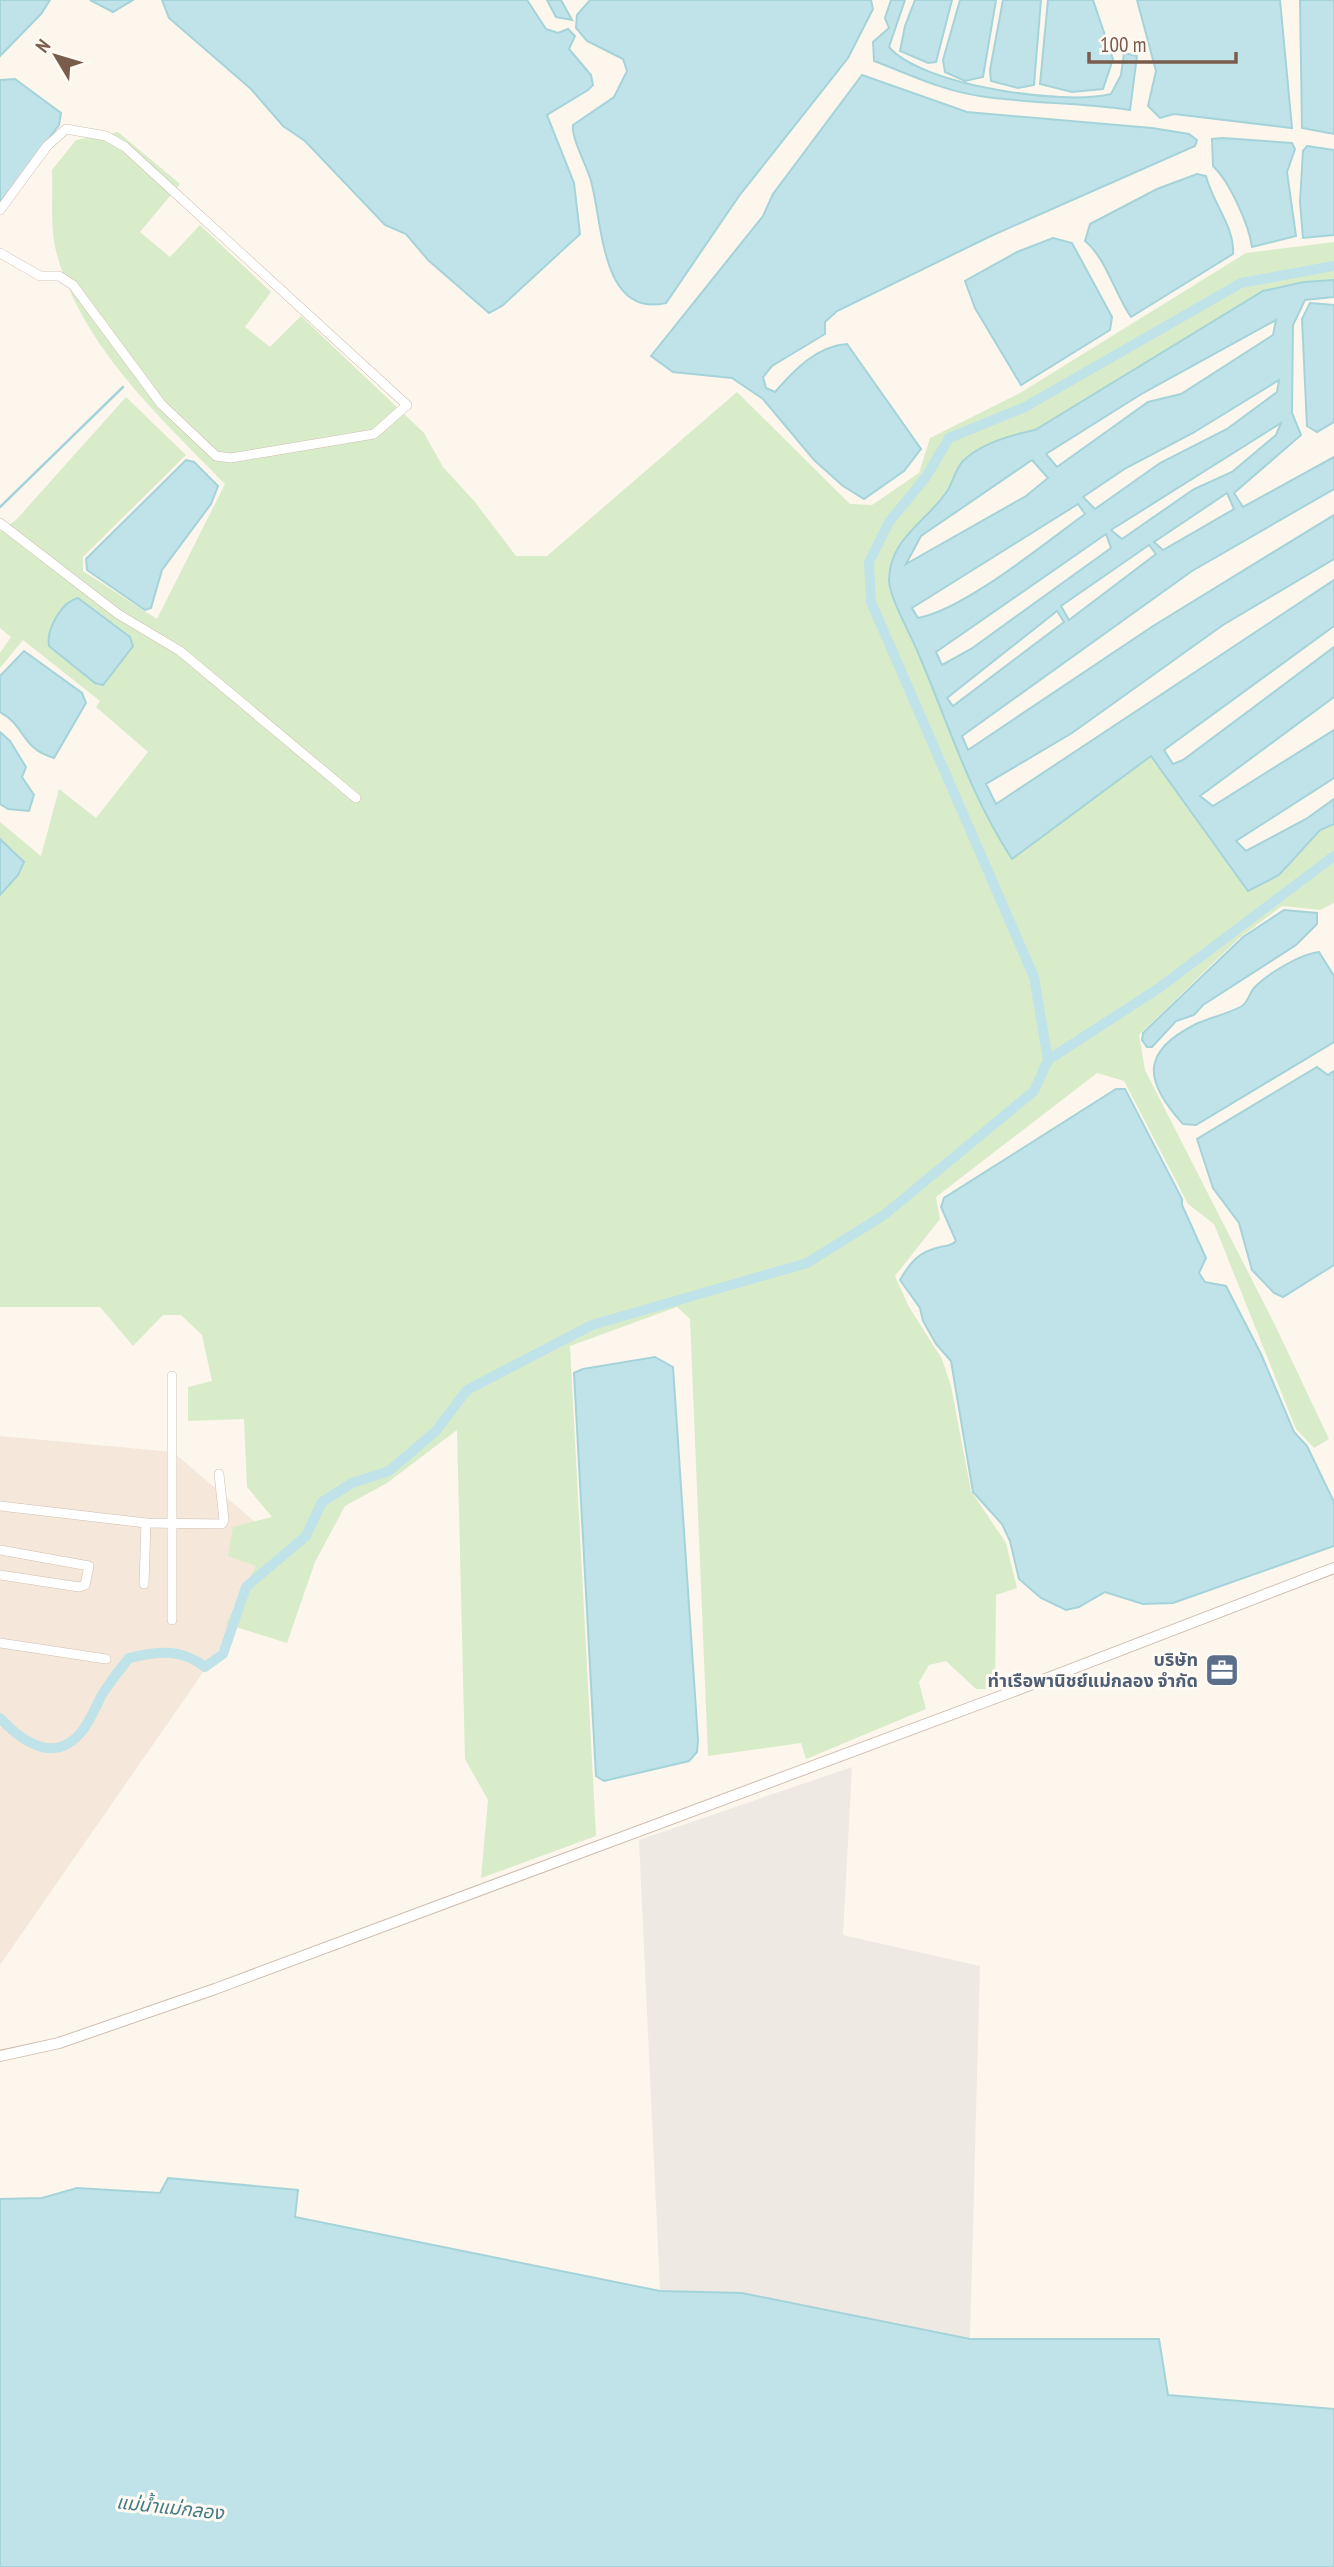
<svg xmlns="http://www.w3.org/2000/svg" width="1334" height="2567" font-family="'PT Sans Narrow','Noto Sans Thai',sans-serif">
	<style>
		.residential { fill: #f5e8da }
		.industrial { fill: #efe9e4 }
		.green { fill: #d8ecc9 }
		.water { fill: #bfe3e8; stroke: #a5d3da; stroke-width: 2; fill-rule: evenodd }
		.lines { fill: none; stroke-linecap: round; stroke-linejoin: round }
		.stream { stroke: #a5d3da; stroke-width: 2.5 }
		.canal { stroke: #bfe3e8; stroke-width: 10 }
		.minor-casing { stroke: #d1beb0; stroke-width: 10 }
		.tertiary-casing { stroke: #d1beb0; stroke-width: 12 }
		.minor { stroke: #fff; stroke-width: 9 }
		.tertiary { stroke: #fff; stroke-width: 10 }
		.labels { text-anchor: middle; stroke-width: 6; stroke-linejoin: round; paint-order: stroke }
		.service-label { font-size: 18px; font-weight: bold; fill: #4e5e75; stroke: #fffaf3; text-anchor: end }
		.water-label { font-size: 19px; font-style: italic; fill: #437c86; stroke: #fffaf3 }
	</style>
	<rect width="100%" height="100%" fill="#fdf6ec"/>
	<!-- residential -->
	<path class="residential" d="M0 1436 173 1452 288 1550 0 1965Z"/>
	<!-- industrial -->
	<path class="industrial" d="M852 1767 843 1935 980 1966 970 2339 742 2293 660 2291 639 1840Z"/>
	<!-- green -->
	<path class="green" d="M118 132 180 184 140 232 170 257 200 225 271 292 245 327 270 347 301 316 424 433 443 467 475 502 516 556H547L737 392 850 504 872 505 919 473 930 438 1020 393 1246 253 1334 242V280L1304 282 1035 430C1011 435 981 443 963 461 956 468 953 481 948 490 927 522 889 538 889 581 890 599 911 637 919 655 949 725 970 795 1012 859L1151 756 1248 891 1279 875 1320 830 1334 824V903L1320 910 1282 906 1239 938 1139 1035 1145 1070 1275 1325 1329 1439 1314 1448 1296 1429 1214 1224 1188 1204 1124 1081 1097 1073 936 1197 940 1219 895 1276 909 1307 942 1359 951 1386 971 1491 1006 1543 1017 1588 996 1595 995 1689H976L946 1661 929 1665 919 1682 926 1709 806 1759 801 1743 708 1756 690 1319 677 1307 570 1346 596 1836 481 1878 488 1800 465 1759 457 1430 387 1483 345 1506 315 1562 287 1643 226 1624 256 1566 228 1556 233 1527 272 1517 247 1487 244 1419 188 1421V1387L212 1381 202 1335 181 1315H163L133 1346 100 1307H0V895L18 875 23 862 0 839V822L41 856 59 789 96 818 148 752 96 707 100 701 23 640 0 668V653L11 637 0 628V531L16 520 126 397 186 455 83 557V571L157 619 225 484C159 416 81 346 56 251 50 226 53 195 52 170L76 140Z"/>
	<!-- water -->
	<g class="water">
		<path d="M0 0H50L41 14 0 56Z"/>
		<path d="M90 0H133L113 12Z"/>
		<path d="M162 0H527L546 29 558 33 568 29 575 36 569 49 591 75 593 85 588 90 547 115 574 183 580 234 502 306 489 313 428 260 406 234 385 225 305 141 283 126 251 89 169 18Z"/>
		<path d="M547 0H561L572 20 556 17Z"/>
		<path d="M590 0H871L873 9 848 58 739 196 666 303C601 318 603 224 591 181 587 166 571 138 573 125L614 97 627 71 623 59 587 41 576 28 577 15Z"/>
		<path d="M891 0H905L889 47C921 85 1063 106 1111 94L1121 75 1124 53 1137 56 1130 110C1080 102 1030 104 980 96 943 91 909 74 874 61L873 42 889 28 885 18Z"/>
		<path d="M915 0H952L936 62 928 63 900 51 905 26Z"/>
		<path d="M960 0H996L983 77 965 81 945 72 943 60Z"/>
		<path d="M1003 0H1041L1034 85 1018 88 991 81 990 70Z"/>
		<path d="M1048 0H1093L1113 59 1103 89 1072 92 1040 84Z"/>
		<path d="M1137 0H1280L1292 128 1174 114 1160 118 1148 106 1156 71Z"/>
		<path d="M1300 0H1334V134L1302 128Z"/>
		<path d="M862 75 967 112 1152 128 1189 134 1197 140 1195 146 993 235 837 311 825 322V334L772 366 763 377 766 388 775 392C794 370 817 346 847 344L921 449 904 471 864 499 843 486 814 460 763 399 732 378 673 372 651 356 763 216 773 194Z"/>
		<path d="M15 79 61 113 59 125 0 203V80Z"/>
		<path d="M1223 138 1292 143 1295 149 1287 172 1296 236 1252 247C1249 225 1230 182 1213 166L1212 139Z"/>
		<path d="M1307 146 1334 150V235L1303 238 1300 202 1303 151Z"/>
		<path d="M1197 174 1206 176C1212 202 1235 227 1233 254L1131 317C1115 294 1106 258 1085 241L1090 224 1157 189Z"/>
		<path d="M1053 238 1072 243 1112 317 1110 330 1021 385 975 308 965 281 1017 252Z"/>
		<path d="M1334 280V297L1305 300 1293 325 1292 413 1301 435 1234 493 1243 507 1334 457V489L1192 571 962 736 968 750 1153 626 1334 515V559L1223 625 1072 733 986 784 996 804 1334 580V626L1164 750 1173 764 1183 760 1334 647V697L1200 796 1213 806 1334 730V778L1236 841 1246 851 1306 819 1334 799V824L1320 830 1279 875 1248 891 1151 756 1012 859C970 795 949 725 919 655 912 637 890 599 889 581 889 538 927 522 948 490 953 481 956 468 963 461 981 443 1011 435 1035 430L1263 291 1304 282ZM1276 320 1273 335 1181 394 1148 402 1057 467 1046 454 1143 393ZM1279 380 1277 392 1227 429 1160 463 1095 509 1083 497 1126 468 1193 433ZM1281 423 1276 435 1232 472 1194 489 1122 539 1111 530ZM1032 460 1048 478 1026 496 906 564 921 536ZM1227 493 1234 509 1163 550 1154 542ZM1078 504 1085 514C1045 543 965 609 918 618L912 608ZM1106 534 1111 548 971 649 942 665 936 652ZM1149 545 1156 554 1069 620 1061 606ZM1057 611 1064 622 953 706 947 698Z"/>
		<path d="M1310 303 1334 305V422L1317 432 1307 426 1302 319Z"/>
		<path d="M186 460 194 462 218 486 211 504 162 570 151 608 145 610 87 570 86 559Z"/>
		<path d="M78 598 130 637 133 646 103 685 95 683 49 646C46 630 61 602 78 598Z"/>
		<path d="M24 651 82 693 86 703 54 758C21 749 26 726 0 712V676Z"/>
		<path d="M0 732 10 741 26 767 22 777 34 795 29 811 8 809 0 804Z"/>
		<path d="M0 839 24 862 18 875 0 895Z"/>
		<path d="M1284 910 1317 913V924L1296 945 1203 1005 1194 1015 1176 1021 1152 1047H1147L1142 1040 1143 1033 1243 937Z"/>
		<path d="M1319 952 1334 976V1042L1196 1125 1183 1124C1144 1081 1140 1052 1196 1024 1211 1017 1228 1014 1242 1006 1248 1002 1249 994 1254 988 1267 974 1300 954 1319 952Z"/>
		<path d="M1317 1067 1328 1075 1334 1071V1265L1283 1297 1274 1293 1252 1270 1239 1223 1213 1188 1197 1139Z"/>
		<path d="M1116 1089H1125L1182 1199V1205L1206 1258 1199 1273 1205 1282 1226 1286 1261 1354 1294 1432 1307 1446 1334 1502V1546L1173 1603 1143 1604 1105 1592 1079 1607 1066 1610 1041 1598 1019 1579 1010 1541 1002 1524 973 1492 951 1361 936 1344 923 1321 920 1308 900 1280C911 1261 919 1252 940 1247 947 1245 950 1247 956 1241L941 1207 944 1198Z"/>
		<path d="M655 1357 673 1367 698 1740 697 1752 689 1761 604 1781 596 1776 574 1373 583 1369Z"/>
		<path d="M168 2178 298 2190 295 2217 660 2291 742 2293 970 2339H1159L1168 2395 1334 2409V2567H0V2199L42 2198 77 2188 160 2193Z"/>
	</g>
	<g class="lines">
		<!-- stream -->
		<path class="stream" d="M0 507 123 387"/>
		<!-- canal -->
		<g class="canal">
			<path d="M1048 1060 1159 988 1334 856"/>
			<path d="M0 1718C22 1742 55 1765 82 1731 91 1720 96 1705 103 1693 111 1681 120 1669 129 1658 158 1651 181 1648 205 1667L223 1654 246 1587 306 1536 322 1502 352 1483 389 1471 436 1431 467 1390 592 1325 807 1263 884 1215 1034 1091 1048 1060 1034 977 871 602 869 562 889 522 926 477 949 438 1025 407 1241 283 1334 266"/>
		</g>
		<!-- minor casing -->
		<g class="minor-casing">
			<g id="minor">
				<path d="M0 210 47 146 66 129 106 136 125 147 407 405 374 434 231 458 216 456 161 404 73 285 59 276H40L0 253"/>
				<path d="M0 523 118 614 180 651 356 798"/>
				<path d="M0 1506 146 1523 222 1524 224 1520 219 1474"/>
				<path d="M0 1550 89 1566 85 1585 79 1587 0 1575"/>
				<path d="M144 1584 146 1523"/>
				<path d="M172 1620V1376"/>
				<path d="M0 1643 106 1659"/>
			</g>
		</g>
		<!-- tertiary casing -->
		<g class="tertiary-casing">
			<path id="tertiary" d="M0 2056 59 2043 215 1989 1009 1693 1334 1568"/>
		</g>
		<!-- minor -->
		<use href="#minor" class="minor"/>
		<!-- tertiary -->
		<use href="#tertiary" class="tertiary"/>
	</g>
	<!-- icons -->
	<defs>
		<g id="office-square" transform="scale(1.75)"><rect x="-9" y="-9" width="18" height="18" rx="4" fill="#5c6f8a" stroke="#fffaf3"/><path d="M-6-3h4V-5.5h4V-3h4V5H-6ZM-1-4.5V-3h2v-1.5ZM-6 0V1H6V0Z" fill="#fff"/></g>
	</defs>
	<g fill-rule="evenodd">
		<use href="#office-square" x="1222" y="1670"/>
	</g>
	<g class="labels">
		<!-- service labels -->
		<g class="service-label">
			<text x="1198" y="1666">บริษัท<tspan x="1198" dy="21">ท่าเรือพานิชย์แม่กลอง จำกัด</tspan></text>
		</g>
		<!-- water labels -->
		<g class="water-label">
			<text transform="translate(170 2507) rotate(6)" y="7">แม่น้ำแม่กลอง</text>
		</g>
	</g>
	<!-- north arrow -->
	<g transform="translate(56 56) rotate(308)" stroke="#fffaf3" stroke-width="5" paint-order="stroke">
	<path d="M0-5L12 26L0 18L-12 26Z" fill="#7a5c4d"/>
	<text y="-10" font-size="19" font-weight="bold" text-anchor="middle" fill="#7a5c4d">N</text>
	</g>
	<!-- scale -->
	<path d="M1089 52v10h147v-10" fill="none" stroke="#7a5c4d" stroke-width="3.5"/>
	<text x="1100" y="52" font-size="21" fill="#7a5c4d" stroke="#fffaf3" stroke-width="5" paint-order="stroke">100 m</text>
</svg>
